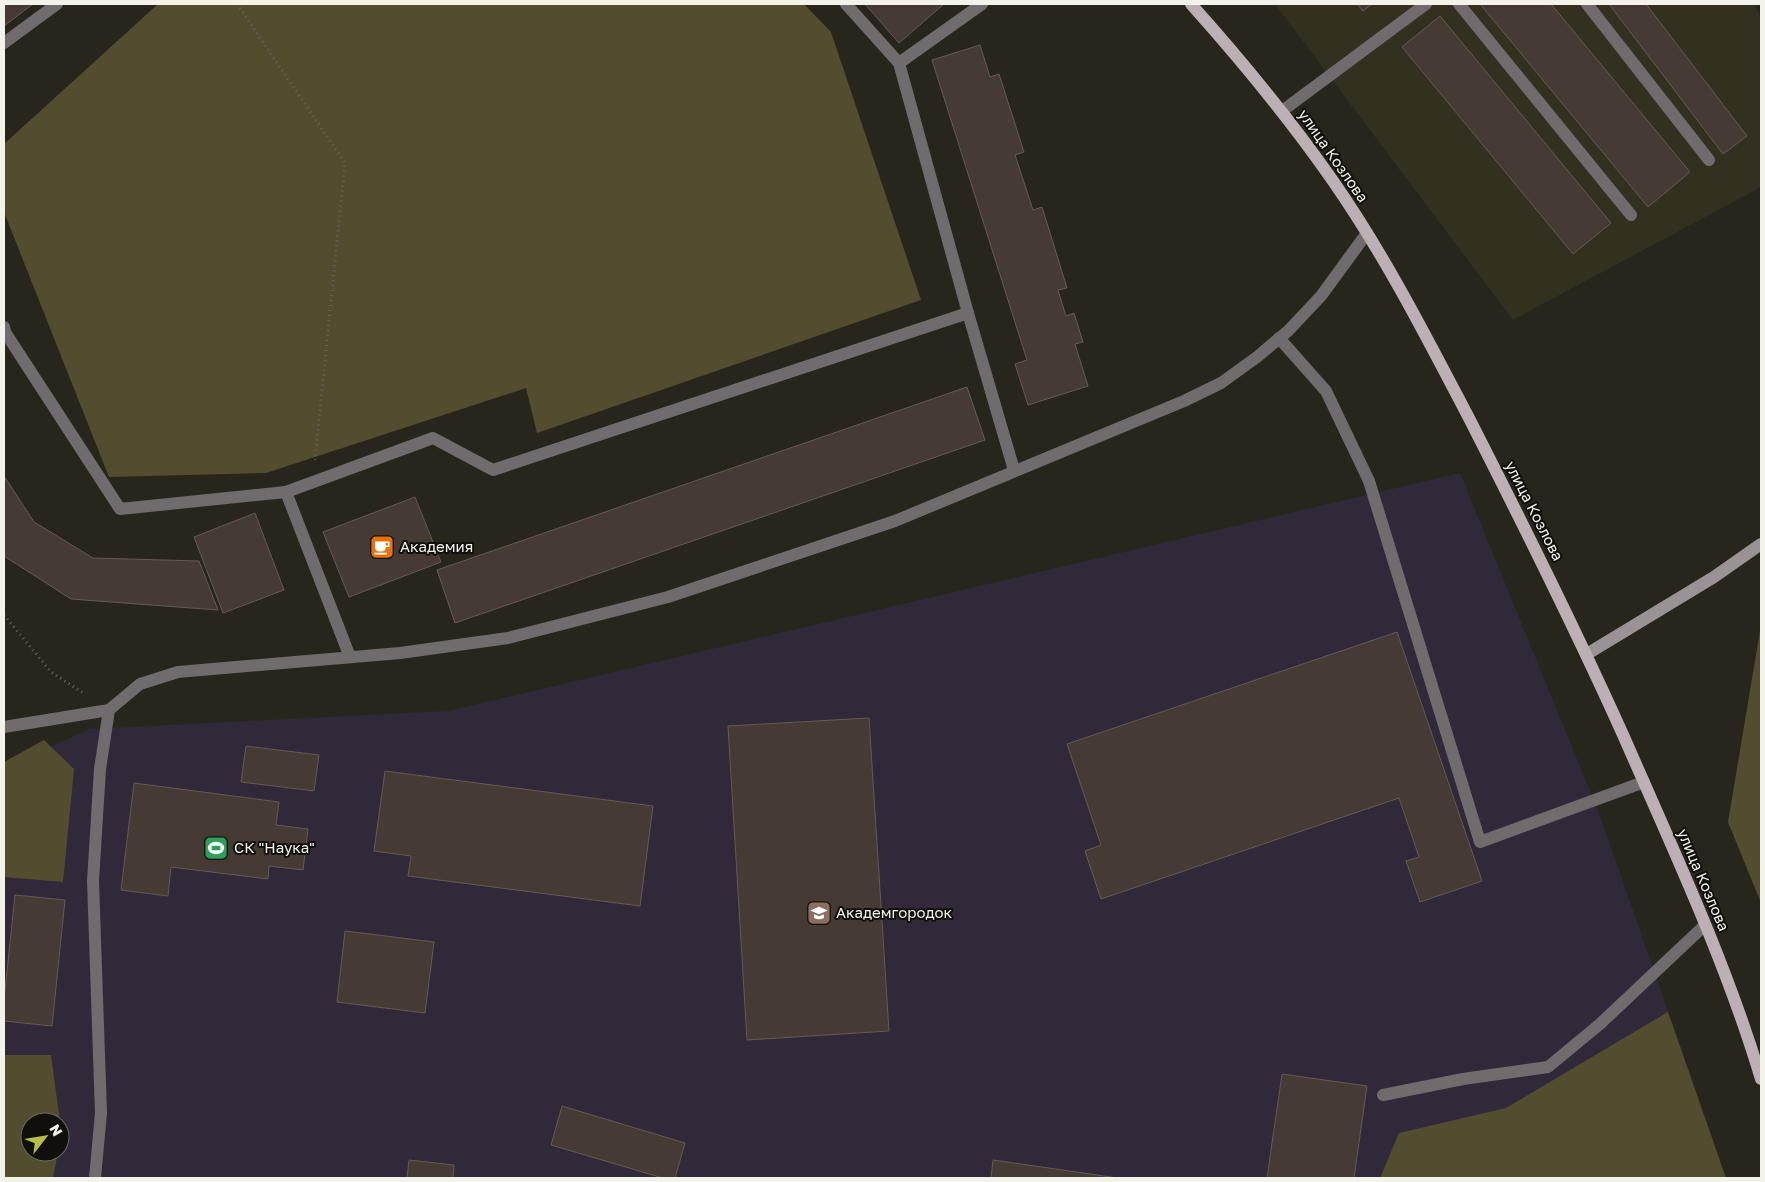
<svg xmlns="http://www.w3.org/2000/svg" width="1765" height="1182" font-family="'Golos Text',sans-serif">
	<style>
		.built { fill: #333020 }
		.education { fill: #312939; fill-rule: evenodd }
		.green { fill: #524d2f }
		.building { fill: #453a34; stroke: #655a54 }
		.lines { fill: none; stroke-linecap: round; stroke-linejoin: round }
		.path { stroke: #66645b; stroke-width: 3; stroke-dasharray: 1 4; stroke-linecap: butt }
		.lane { stroke: #716b6d; stroke-width: 12 }
		.street { stroke: #716b6d; stroke-width: 12 }
		.secondary { stroke: #9b9296; stroke-width: 12 }
		.primary { stroke: #bcb0b5; stroke-width: 12 }
		.labels { text-anchor: middle; stroke-width: 4; stroke-linejoin: round; paint-order: stroke }
		.street-label { font-size: 15px; fill: #f3f2eb; stroke: #100f0b }
		.poi-label { font-size: 15px; fill: #f3f2eb; stroke: #100f0b; text-anchor: start }
	</style>
	<rect width="100%" height="100%" fill="#28261c"/>
	<!-- built -->
	<path class="built" d="M1275 4H1755L1761 19V187L1513 320Z"/>
	<!-- education -->
	<path class="education" d="M1460 473 1599 813 1726 1178H4V763L14 762 90 729 448 711ZM30 1122H60V1152H30Z"/>
	<!-- green -->
	<g class="green">
		<path d="M158 4H804L831 32 921 300 537 433 526 388 266 473 109 477 4 212V144Z"/>
		<path d="M1761 625V903L1728 822Z"/>
		<path d="M44 740 74 769 63 882 4 877V762Z"/>
		<path d="M1668 1012 1726 1178H1380L1399 1133 1506 1108Z"/>
		<path d="M4 1055H51L60 1122H30V1152H58L53 1178H4Z"/>
	</g>
	<!-- building -->
	<g class="building">
		<path d="M4 4H33L4 26Z"/>
		<path d="M865 4H944L899 43Z"/>
		<path d="M1357 4H1372L1363 11Z"/>
		<path d="M1480 4H1551L1690 172 1648 207Z"/>
		<path d="M1609 4H1646L1747 136 1723 154Z"/>
		<path d="M1440 16 1611 223 1573 254 1402 47Z"/>
		<path d="M980 45 990 77 999 74 1024 152 1015 155 1033 210 1042 207 1067 288 1058 290 1066 316 1074 313 1083 342 1075 344 1088 386 1028 405 1015 364 1027 360 932 60Z"/>
		<path d="M967 387 985 440 455 623 437 570Z"/>
		<path d="M4 476 34 522 93 558 199 561 218 610 71 599 4 556Z"/>
		<path d="M415 497 441 562 349 597 323 532Z"/>
		<path d="M255 513 284 590 223 613 194 537Z"/>
		<path d="M1397 632 1482 881 1420 902 1406 861 1419 857 1399 798 1101 899 1085 851 1101 845 1067 744Z"/>
		<path d="M869 718 889 1031 747 1040 728 726Z"/>
		<path d="M246 746 319 755 314 791 241 782Z"/>
		<path d="M385 771 653 806 640 906 408 876 411 856 374 851Z"/>
		<path d="M134 783 279 802 276 825 308 829 303 870 269 866 268 879 171 867 168 896 121 890Z"/>
		<path d="M15 895 65 900 52 1026 4 1021V1000Z"/>
		<path d="M345 931 434 942 425 1013 337 1002Z"/>
		<path d="M1282 1074 1367 1086 1354 1178H1267Z"/>
		<path d="M562 1106 685 1143 675 1178H663L551 1145Z"/>
		<path d="M409 1160 454 1165 453 1178H407Z"/>
		<path d="M993 1160 1118 1178H991Z"/>
	</g>
	<g class="lines">
		<!-- path -->
		<g class="path">
			<path d="M237 4 345 163 315 460"/>
			<path d="M4 615 51 672 83 693"/>
		</g>
		<!-- lane -->
		<g class="lane">
			<path d="M846 4 899 63 982 4"/>
			<path d="M1459 4 1631 215"/>
			<path d="M1587 4 1709 160"/>
			<path d="M4 43 57 4"/>
			<path d="M899 63 968 313 1014 470"/>
			<path d="M1282 111 1426 4"/>
			<path d="M4 327 5 332 120 509 286 492"/>
			<path d="M1279 338 1326 391 1369 481 1480 842 1644 782"/>
			<path d="M350 657 286 492 433 438 493 470 968 313"/>
			<path d="M4 727 109 710"/>
			<path d="M1383 1095 1463 1079 1548 1067 1600 1024 1705 925"/>
		</g>
		<!-- street -->
		<path class="street" d="M95 1178 101 1113 93 881 100 769 109 710 140 684 178 672 400 653 508 638 668 597 895 521 1184 401 1221 383 1257 357 1288 331 1321 296 1367 233"/>
		<!-- secondary -->
		<path class="secondary" d="M1587 654 1714 577 1761 544"/>
		<!-- primary -->
		<path class="primary" d="M1191 4C1241 60 1290 119 1333 181 1386 257 1428 340 1471 422 1524 526 1576 630 1624 737 1673 849 1726 962 1761 1079"/>
	</g>
	<!-- icons -->
	<defs>
		<g id="cafe-square" transform="scale(1.25)"><rect x="-9" y="-9" width="18" height="18" rx="4" fill="#e8710a" stroke="#100f0b"/><path d="M-5.5-4.5H6V0H3Q3 3.5 0 3.5H-2.5Q-5.5 3.5-5.5 0ZM3-3.2v2h1.7v-2ZM-6 4.5H4V6H-6Z" fill="#fff"/></g>
		<g id="stadium-square" transform="scale(1.25)"><rect x="-9" y="-9" width="18" height="18" rx="4" fill="#2e9e5b" stroke="#100f0b"/><path d="M0-5a6.5 5 0 1 0 0 10a6.5 5 0 1 0 0-10ZM-3.5-1.8h7v3.6h-7Z" fill="#fff"/></g>
		<g id="university-square" transform="scale(1.25)"><rect x="-9" y="-9" width="18" height="18" rx="4" fill="#8d6e63" stroke="#100f0b"/><path d="M0-5L7-2L0 1L-7-2ZM-4 1L0 2.5L4 1V4Q0 6-4 4Z" fill="#fff"/></g>
	</defs>
	<g fill-rule="evenodd">
		<use href="#cafe-square" x="382" y="547"/>
		<use href="#stadium-square" x="216" y="848"/>
		<use href="#university-square" x="819" y="913"/>
	</g>
	<g class="labels">
		<!-- street labels -->
		<g class="street-label">
			<text transform="translate(1333 156) rotate(55)" y="5">улица Козлова</text>
			<text transform="translate(1534 511) rotate(63)" y="5">улица Козлова</text>
			<text transform="translate(1703 880) rotate(67)" y="5">улица Козлова</text>
		</g>
		<!-- poi labels -->
		<g class="poi-label">
			<text x="400" y="552">Академия</text>
			<text x="234" y="853">СК "Наука"</text>
			<text x="836" y="918">Академгородок</text>
		</g>
	</g>
	<!-- border -->
	<rect width="1765" height="1182" fill="none" stroke="#f3f2eb" stroke-width="10"/>
	<!-- north arrow -->
	<g transform="translate(45 1137) rotate(59)"><circle r="24" fill="#100f0b" stroke="#6b6a65"/>
	<path d="M0-4L9 19L0 12L-9 19Z" fill="#b7c148"/>
	<text y="-8" font-size="14" font-weight="bold" text-anchor="middle" fill="#f3f2eb">N</text>
	</g>
</svg>
